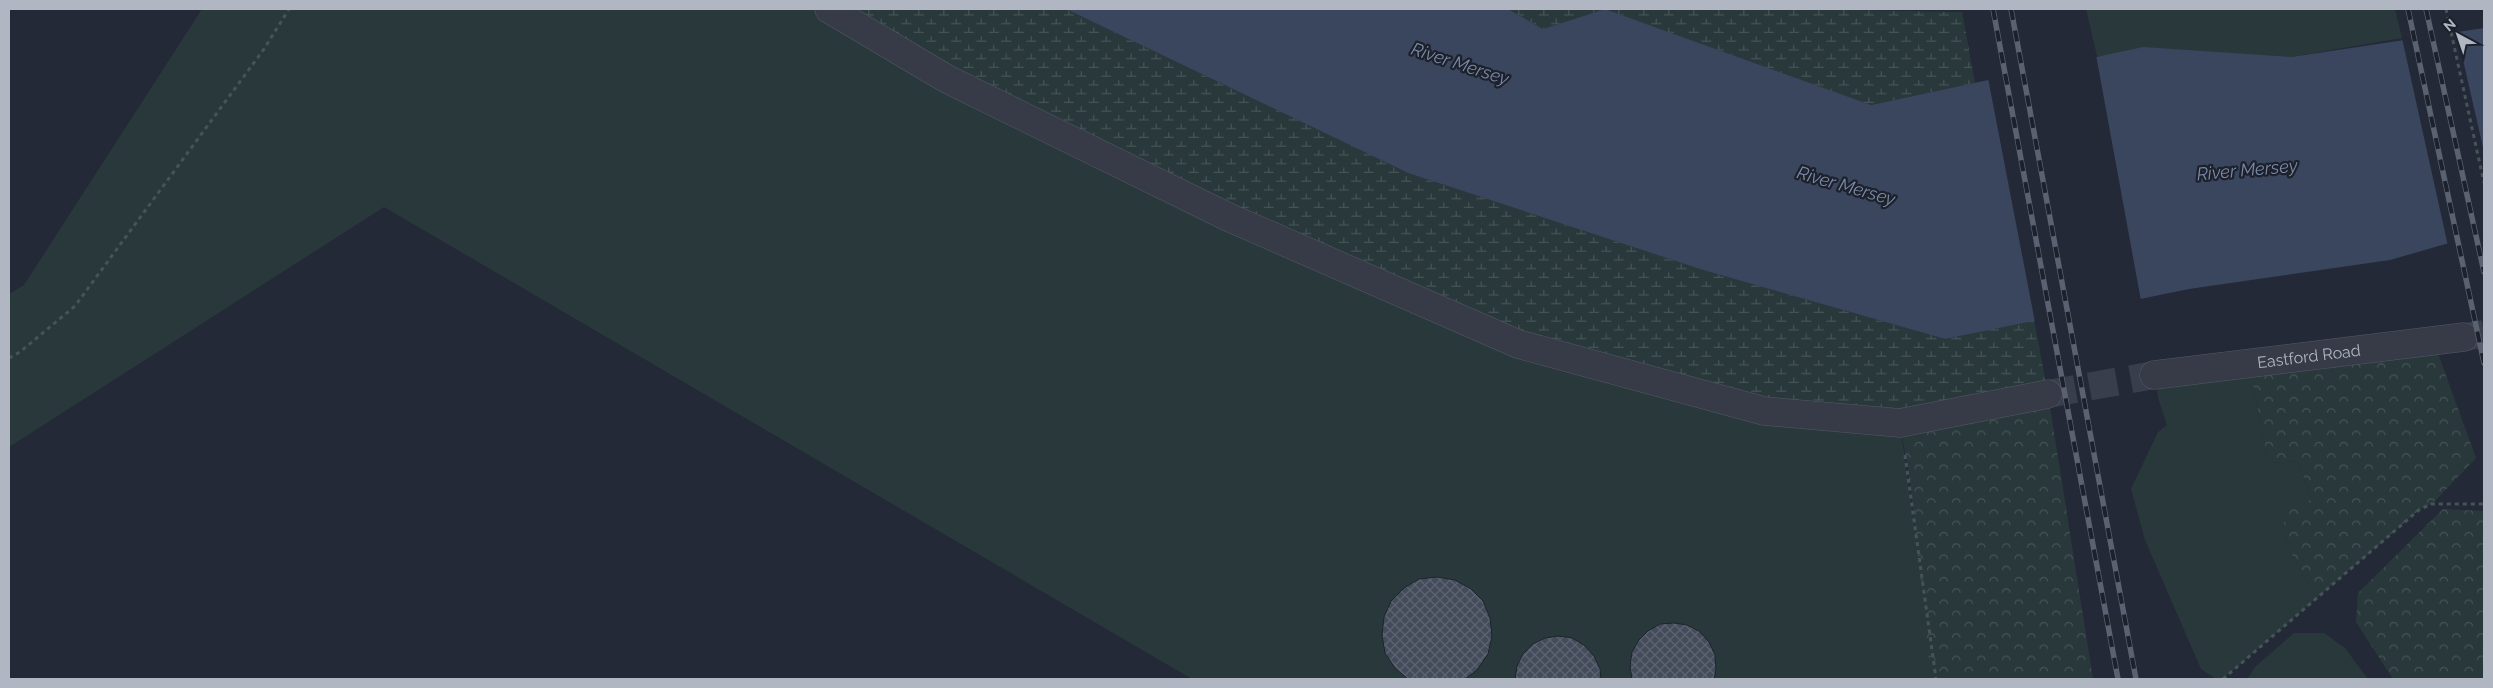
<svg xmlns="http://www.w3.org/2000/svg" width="2493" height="688" font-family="Raleway,sans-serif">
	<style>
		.green { fill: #29393b }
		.forest { fill: url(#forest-crowns) }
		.wetland { fill: url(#wetland-marsh) }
		.water { fill: #3a455e }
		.pier { fill: #232936 }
		.building { fill: url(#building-cross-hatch); stroke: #1d232e }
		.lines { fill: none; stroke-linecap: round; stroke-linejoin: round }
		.minor-tunnel { stroke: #383e4b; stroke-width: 28; stroke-dasharray: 28 14; stroke-linecap: butt }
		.minor-casing { stroke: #545965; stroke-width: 29 }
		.path { stroke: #465459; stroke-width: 3; stroke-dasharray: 4 4; stroke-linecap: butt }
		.minor { stroke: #363b47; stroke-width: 28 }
		.rail-casing { stroke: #5a6170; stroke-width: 5.5 }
		.rail { stroke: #1c212b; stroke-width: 4; stroke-dasharray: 11; stroke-linecap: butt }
		.labels { text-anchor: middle; stroke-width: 4.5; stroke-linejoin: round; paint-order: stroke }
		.street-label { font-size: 16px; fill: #b1b6c3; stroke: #1c212b }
		.water-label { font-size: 18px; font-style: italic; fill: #7c8aa9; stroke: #1c212b }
	</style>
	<defs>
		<pattern id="forest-crowns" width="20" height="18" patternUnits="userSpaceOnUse" patternTransform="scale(1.25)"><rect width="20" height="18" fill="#29393b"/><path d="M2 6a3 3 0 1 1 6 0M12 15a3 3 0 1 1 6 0" fill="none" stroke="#465356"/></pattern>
		<pattern id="wetland-marsh" width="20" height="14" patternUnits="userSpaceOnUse" patternTransform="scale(1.25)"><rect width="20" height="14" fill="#29393b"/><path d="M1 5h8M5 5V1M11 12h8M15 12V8" fill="none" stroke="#465356"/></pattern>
		<pattern id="building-cross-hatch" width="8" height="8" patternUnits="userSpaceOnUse" patternTransform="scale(1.25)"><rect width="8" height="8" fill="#444c5b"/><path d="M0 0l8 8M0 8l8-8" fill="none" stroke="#5d6471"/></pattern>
	</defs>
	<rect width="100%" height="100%" fill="#232936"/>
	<!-- green -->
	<g class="green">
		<path d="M202 9H829L1900 423 1935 679H1192L384 207 9 447V294L24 285Z"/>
		<path d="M2086 9H2395L2402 38 2291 57 2097 56Z"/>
		<path d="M2249 363 2268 463 2298 461 2311 501 2282 509 2287 546 2317 598 2223 679H2216L2201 669 2145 540 2131 489 2158 432 2167 425 2159 401 2154 375Z"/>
		<path d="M2294 633H2324L2345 648 2368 679H2247L2256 666Z"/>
	</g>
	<!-- forest -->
	<g class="forest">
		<path d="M2433 340 2476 458 2432 504 2420 509 2317 598 2287 546 2282 509 2311 500 2298 461 2268 463 2249 363Z"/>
		<path d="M2048 394 2093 679H1931L1910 482 1900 423Z"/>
		<path d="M2443 509 2484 511V679H2393L2356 622 2358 593Z"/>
	</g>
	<!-- wetland -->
	<g class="wetland">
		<path d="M829 9H1066L1408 173 1703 270 1945 339 2034 320 2048 394 1900 423 1764 411 1518 344Z"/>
		<path d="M1508 9H1793L1962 12 1975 83 1870 105 1605 9 1543 29Z"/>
	</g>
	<!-- water -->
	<path class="water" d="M1066 9H1508L1543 29 1605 9 1871 105 2143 47 2291 57 2484 28V233L2390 260 2189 289 1945 339 1703 270 1408 173Z"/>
	<!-- pier -->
	<g class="pier">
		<path d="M2456 29 2484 152V236L2448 246 2402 38Z"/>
		<path d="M2096 55 2141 301 2035 322 1988 78Z"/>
	</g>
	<!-- building -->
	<g class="building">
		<path d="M1437 577 1455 580 1471 589 1483 601 1490 618 1492 636 1488 654 1477 670 1465 679H1408L1395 668 1385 653 1382 635 1384 617 1391 601 1404 588 1419 579Z"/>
		<path d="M1674 623 1687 625 1699 631 1709 642 1715 655 1716 670 1714 679H1632L1630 666 1632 652 1639 640 1648 631 1660 624Z"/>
		<path d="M1559 636 1572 638 1584 645 1594 656 1600 669 1601 679H1515L1517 666 1523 654 1533 644 1545 638Z"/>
	</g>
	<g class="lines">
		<!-- minor-tunnel -->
		<g class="minor-tunnel">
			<path d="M2464 337 2484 334"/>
			<path d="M2048 394 2154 375"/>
		</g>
		<!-- minor casing -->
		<g class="minor-casing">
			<g id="minor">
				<path d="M829 9 947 79 1228 217 1518 344 1764 411 1900 423 2048 394"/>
				<path id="s1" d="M2154 375 2464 337"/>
			</g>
		</g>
		<!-- path -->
		<g class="path">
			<path d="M2446 9 2484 183"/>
			<path d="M9 358 20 352 75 306 264 49 289 9"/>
			<path d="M1905 455 1936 679"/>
			<path d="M2223 679 2420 509 2432 504H2484"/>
		</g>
		<!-- minor -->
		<use href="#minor" class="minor"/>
		<!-- rail casing -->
		<g class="rail-casing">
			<g id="rail">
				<path d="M1993 9 2118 679"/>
				<path d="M2011 9 2136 679"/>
				<path d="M2408 9 2484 363"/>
				<path d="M2426 9 2484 272"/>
			</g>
		</g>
		<!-- rail -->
		<use href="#rail" class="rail"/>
	</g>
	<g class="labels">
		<!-- street labels -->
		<g class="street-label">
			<text dy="6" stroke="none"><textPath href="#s1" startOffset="156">Eastford Road</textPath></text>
		</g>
		<!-- water labels -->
		<g class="water-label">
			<text transform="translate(1460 64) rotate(18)" y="6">River Mersey</text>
			<text transform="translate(2247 170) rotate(-5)" y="6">River Mersey</text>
			<text transform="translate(1846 186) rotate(16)" y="6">River Mersey</text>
		</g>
	</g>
	<!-- border -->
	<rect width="2493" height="688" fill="none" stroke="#b1b6c3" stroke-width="20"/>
	<!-- north arrow -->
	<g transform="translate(2458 35) rotate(320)" stroke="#1c212b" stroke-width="4" paint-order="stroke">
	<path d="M0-4L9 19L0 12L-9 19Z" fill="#b1b6c3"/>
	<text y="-8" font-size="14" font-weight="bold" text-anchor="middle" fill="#b1b6c3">N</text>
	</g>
</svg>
